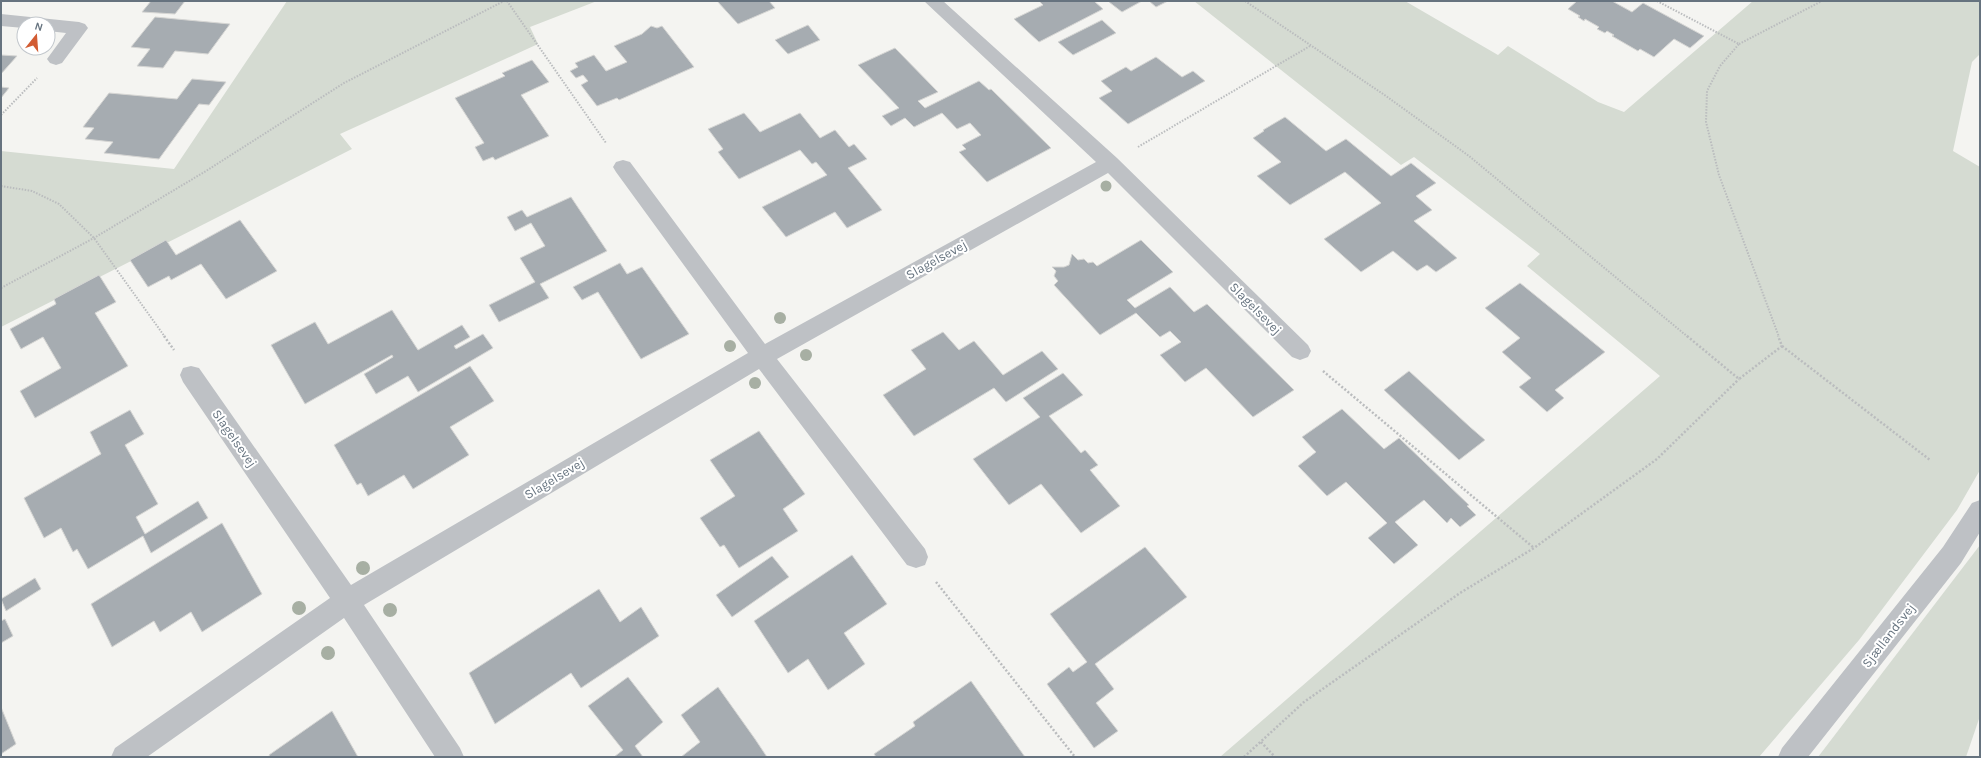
<svg xmlns="http://www.w3.org/2000/svg" width="1981" height="758" font-family="Karla,sans-serif">
	<style>
		.green { fill: #d5dbd2 }
		.building { fill: #a6acb1; stroke: #d6d6d4 }
		.lines { fill: none; stroke-linecap: round; stroke-linejoin: round }
		.path-far1 { stroke: #babcbe; stroke-width: 2; stroke-dasharray: 1.5 1.5; stroke-linecap: butt }
		.path { stroke: #babcbe; stroke-width: 2.5; stroke-dasharray: 2 2; stroke-linecap: butt }
		.minor { fill: #bec1c5; fill-rule: evenodd }
		.tree { fill: #a7afa3 }
		.labels { text-anchor: middle; stroke-width: 4; stroke-linejoin: round; paint-order: stroke }
		.street-label { font-size: 13px; fill: #66737f; stroke: #fff }
	</style>
	<rect width="100%" height="100%" fill="#f4f4f1"/>
	<!-- green -->
	<g class="green">
		<path d="M287 1H597L530 27 538 44 340 134 352 149 1 327V151L174 169Z"/>
		<path d="M1194 1H1405L1498 55 1508 46 1598 102 1624 112 1753 1H1980V54L1972 62 1953 151 1980 167V470L1957 510 1859 640 1759 757H1220L1660 376 1527 266 1540 254 1414 157 1401 165Z"/>
		<path d="M1980 545V716L1966 757H1818Z"/>
	</g>
	<!-- building -->
	<g class="building">
		<path d="M151 1H185L175 14 142 12Z"/>
		<path d="M717 1H769L775 8 738 24Z"/>
		<path d="M1039 1H1094L1103 9 1039 42 1014 19 1043 5Z"/>
		<path d="M1111 1H1142L1122 12 1109 2Z"/>
		<path d="M1149 1H1168L1156 7Z"/>
		<path d="M1577 1H1612L1632 12 1643 3 1704 36 1690 48 1674 39 1654 57 1640 49 1638 51 1612 36 1614 35 1607 31 1605 33 1597 29 1599 27 1585 19 1584 21 1578 17 1580 16 1568 9Z"/>
		<path d="M155 17 230 24 208 54 175 51 163 68 137 66 150 49 131 47Z"/>
		<path d="M1102 20 1116 33 1073 55 1058 42Z"/>
		<path d="M808 25 820 40 788 54 775 40Z"/>
		<path d="M651 26 657 28 662 26 694 67 619 100 617 98 597 106 581 85 588 81 583 75 576 78 570 71 578 67 575 63 594 55 606 71 627 62 614 46 642 34Z"/>
		<path d="M895 48 938 92 918 101 925 108 979 81 989 90 991 89 1051 148 987 182 959 152 966 149 962 145 981 135 970 123 957 129 942 113 914 127 905 118 891 126 882 116 899 108 858 65Z"/>
		<path d="M1 55 17 56 1 74Z"/>
		<path d="M1156 57 1182 77 1193 71 1205 81 1128 124 1099 98 1112 91 1101 81 1126 67 1131 71Z"/>
		<path d="M532 60 549 82 521 95 549 136 495 160 493 157 483 161 475 147 484 143 455 98 505 76 502 73Z"/>
		<path d="M192 79 226 82 209 105 199 104 159 159 104 153 113 142 85 139 94 128 83 127 109 93 177 99Z"/>
		<path d="M1 87 9 88 1 98Z"/>
		<path d="M744 113 760 132 800 113 820 138 835 130 849 147 854 144 867 159 848 168 882 210 847 228 835 212 786 237 762 207 827 175 816 162 812 164 800 150 739 179 718 152 723 149 708 129Z"/>
		<path d="M1285 117 1326 151 1346 139 1391 176 1411 163 1436 183 1416 196 1432 210 1414 221 1457 258 1436 272 1427 265 1417 271 1393 251 1361 272 1324 239 1381 203 1345 172 1290 205 1257 176 1281 162 1253 138 1264 131 1263 130Z"/>
		<path d="M571 197 607 251 540 284 549 298 499 322 489 305 535 282 520 258 545 246 531 223 515 231 507 217 522 210 527 217Z"/>
		<path d="M240 220 277 271 226 299 201 264 171 280 169 276 148 287 130 260 166 240 176 255Z"/>
		<path d="M1141 240 1173 272 1127 300 1135 308 1170 287 1194 312 1207 304 1294 390 1253 417 1206 368 1185 382 1160 355 1181 342 1170 331 1160 337 1136 313 1100 335 1054 285 1058 281 1054 276 1056 271 1052 267H1064L1069 265 1072 254 1078 260 1084 259 1088 263 1093 262 1097 266Z"/>
		<path d="M620 263 627 274 642 267 689 334 641 359 598 292 582 300 573 287Z"/>
		<path d="M99 275 116 302 95 313 128 366 35 418 20 391 61 368 43 337 21 349 10 329 56 304 54 299Z"/>
		<path d="M1520 283 1605 352 1555 390 1564 398 1547 412 1519 387 1531 378 1502 352 1520 338 1485 308Z"/>
		<path d="M392 310 418 350 462 325 470 337 454 346 456 349 483 334 493 348 418 392 408 376 376 394 364 374 393 357 392 355 305 404 271 345 315 322 328 344Z"/>
		<path d="M943 332 959 350 974 341 1003 375 1042 351 1058 369 1006 402 994 388 914 436 883 395 926 369 911 350Z"/>
		<path d="M470 366 494 401 450 427 469 455 413 489 404 475 368 496 361 483 357 485 334 445Z"/>
		<path d="M1409 371 1470 427 1485 440 1459 460 1384 390Z"/>
		<path d="M1063 373 1083 395 1049 416 1081 453 1085 450 1098 465 1090 470 1120 506 1081 533 1041 484 1009 505 973 459 1040 417 1023 398Z"/>
		<path d="M1342 409 1384 449 1399 438 1469 505 1467 506 1476 515 1460 527 1451 518 1447 523 1424 500 1395 522 1418 545 1394 564 1368 538 1387 523 1346 482 1327 496 1298 466 1316 452 1302 437Z"/>
		<path d="M130 410 144 434 125 445 158 504 136 517 145 534 198 501 208 518 151 553 143 536 88 569 77 549 73 552 61 528 44 538 24 498 101 454 90 432Z"/>
		<path d="M759 431 805 494 783 509 798 531 739 568 724 545 720 547 700 518 735 496 710 460Z"/>
		<path d="M222 523 262 594 202 632 191 612 160 632 154 621 112 647 91 604Z"/>
		<path d="M1145 547 1187 597 1095 664 1114 689 1096 703 1118 731 1094 748 1047 684 1069 667 1073 672 1087 662 1050 614Z"/>
		<path d="M852 555 887 604 844 633 865 664 828 690 808 659 788 673 754 621Z"/>
		<path d="M772 556 789 577 732 617 716 595Z"/>
		<path d="M35 578 41 589 6 611 1 599Z"/>
		<path d="M599 589 620 622 641 607 659 636 581 688 571 673 495 724 469 673Z"/>
		<path d="M5 619 13 636 1 643V621Z"/>
		<path d="M628 677 663 722 635 746 643 757H614L623 750 588 706Z"/>
		<path d="M971 681 1025 757H876L874 754 915 726 913 722Z"/>
		<path d="M718 687 755 739 767 757H681L700 742 681 715Z"/>
		<path d="M1 707 16 744 1 754Z"/>
		<path d="M332 711 358 757H270L269 755Z"/>
	</g>
	<g class="lines">
		<!-- path-far1 -->
		<g class="path-far1">
			<path d="M507 1 606 143"/>
			<path d="M1245 1 1386 96 1469 156 1688 337"/>
			<path d="M1657 1 1739 44 1720 66 1707 91 1706 122 1719 175 1779 337"/>
			<path d="M1739 44 1822 1"/>
			<path d="M1 115 37 78"/>
			<path d="M1138 147 1310 46"/>
			<path d="M1 186 32 191 59 204 94 238 165 337"/>
			<path d="M1 288 94 238 206 171 344 83 504 1"/>
		</g>
		<!-- path -->
		<g class="path">
			<path d="M164 336 174 350"/>
			<path d="M1687 336 1739 379 1782 346 1778 336"/>
			<path d="M1782 346 1930 460"/>
			<path d="M1323 371 1534 548"/>
			<path d="M936 582 1075 757"/>
			<path d="M1261 742 1275 757"/>
			<path d="M1244 757 1304 702 1460 593 1534 548 1657 459 1739 379"/>
		</g>
		<!-- minor -->
		<g class="minor">
			<path d="M924 1H943L1117 158 1308 345 1311 351 1308 357 1300 360 1292 357 1108 173 777 359 925 549 928 557 925 565 916 568 907 565 759 369 364 605 460 748 464 757H435L344 618 147 757H111L115 748 330 598 183 382 180 375 183 368 191 366 199 368 351 585 748 353 616 172 613 167 616 162 623 160 630 162 765 344 1096 162Z"/>
			<path d="M1 14 79 22 85 24 88 28 62 63 56 65 50 63 47 59 66 33 48 31V24H24V28L1 26Z"/>
			<path d="M1980 500V532L1961 563 1808 757H1778L1782 748 1943 547 1972 503Z"/>
		</g>
	</g>
	<!-- trees -->
	<g class="tree">
		<circle cx="1106" cy="186" r="5.5"/>
		<circle cx="780" cy="318" r="6"/>
		<circle cx="730" cy="346" r="6"/>
		<circle cx="806" cy="355" r="6"/>
		<circle cx="755" cy="383" r="6"/>
		<circle cx="363" cy="568" r="7"/>
		<circle cx="299" cy="608" r="7"/>
		<circle cx="390" cy="610" r="7"/>
		<circle cx="328" cy="653" r="7"/>
	</g>
	<g class="labels">
		<!-- street labels -->
		<g class="street-label">
			<text transform="translate(936 259) rotate(-29)" y="5">Slagelsevej</text>
			<text transform="translate(1256 308) rotate(45)" y="5">Slagelsevej</text>
			<text transform="translate(235 438) rotate(55)" y="5">Slagelsevej</text>
			<text transform="translate(554 478) rotate(-31)" y="5">Slagelsevej</text>
			<text transform="translate(1888 635) rotate(-52)" y="5">Sjællandsvej</text>
		</g>
	</g>
	<!-- border -->
	<rect width="1981" height="758" fill="none" stroke="#66737f" stroke-width="4"/>
	<!-- north arrow -->
	<g transform="translate(36 36) rotate(17)"><circle r="19" fill="#ffffff" stroke="#c2c7cc"/>
	<path d="M0-3L7 15L0 10L-7 15Z" fill="#d25c33"/>
	<text y="-6" font-size="11" font-weight="bold" text-anchor="middle" fill="#66737f">N</text>
	</g>
</svg>
